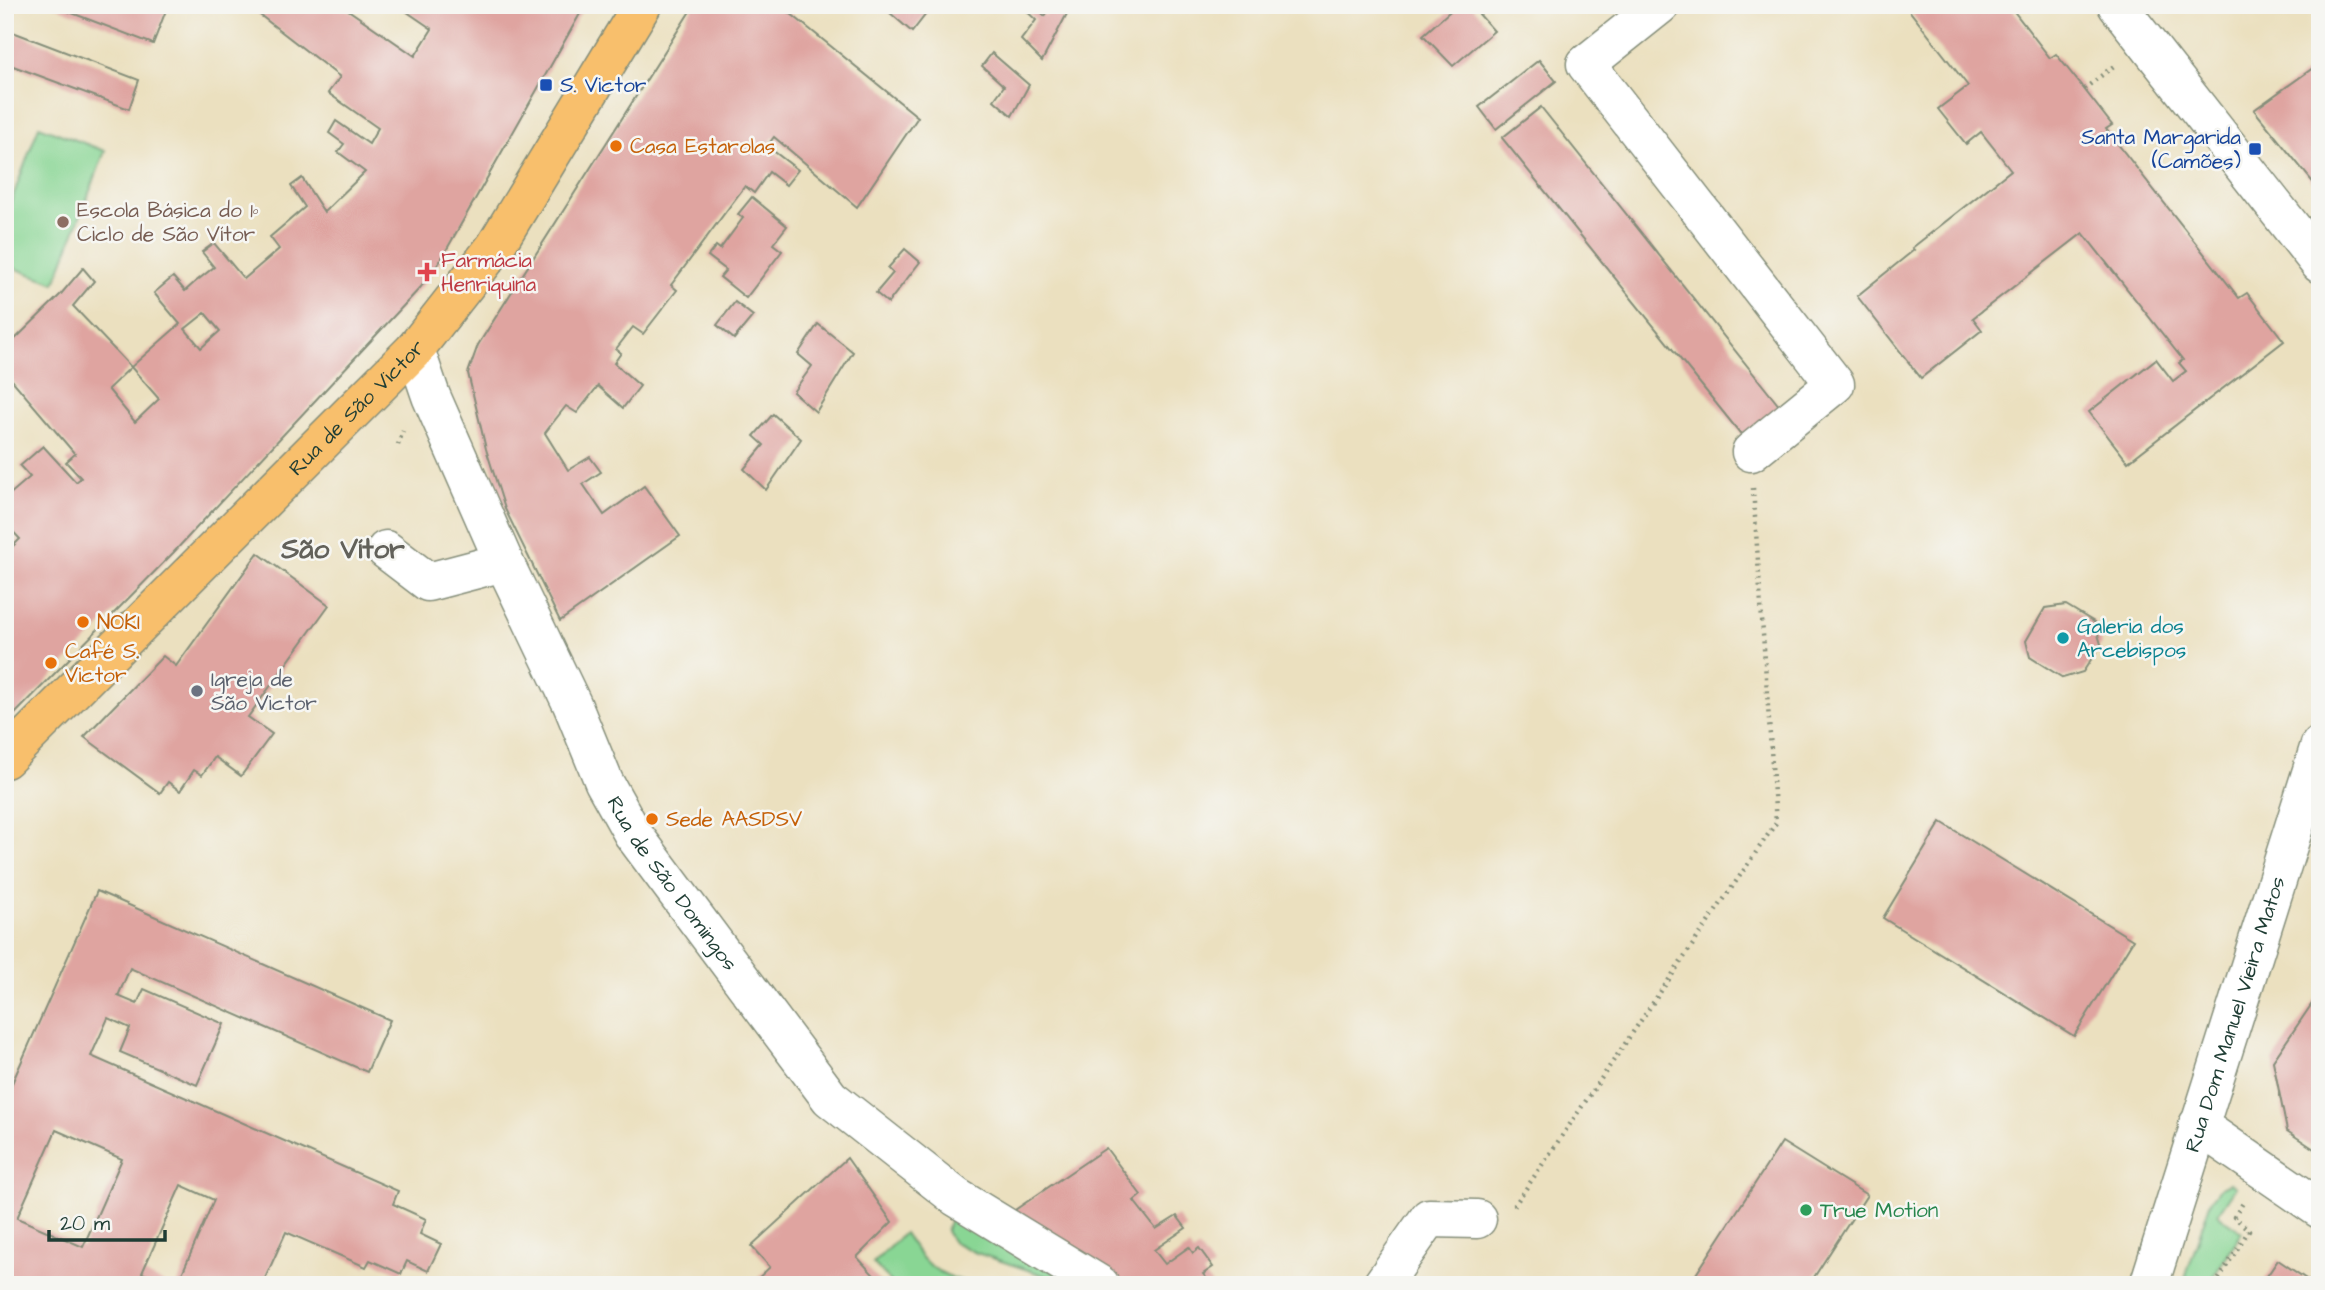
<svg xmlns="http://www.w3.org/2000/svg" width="2325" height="1290" font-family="'Architects Daughter',sans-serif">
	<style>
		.green { fill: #89d694; stroke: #548a64; stroke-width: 2 }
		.building { fill: #dfa4a0; fill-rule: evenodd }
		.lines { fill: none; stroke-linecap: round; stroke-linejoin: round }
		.minor-casing { stroke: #858e7a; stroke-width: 41 }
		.major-casing { stroke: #858e7a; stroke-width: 41 }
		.path { stroke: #858e7a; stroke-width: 4.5; stroke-dasharray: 2 5; stroke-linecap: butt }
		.minor { stroke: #fff; stroke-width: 38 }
		.major { stroke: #f8bf6c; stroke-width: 38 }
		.transit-dot { fill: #1a4fb4; stroke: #f6f6f2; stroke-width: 2.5 }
		.food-dot { fill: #e8710a; stroke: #f6f6f2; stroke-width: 2.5 }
		.education-dot { fill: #8d6e63; stroke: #f6f6f2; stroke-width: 2.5 }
		.health-dot { fill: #e0444e; stroke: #f6f6f2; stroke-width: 2.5 }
		.culture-dot { fill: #0f9aa8; stroke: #f6f6f2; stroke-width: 2.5 }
		.worship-dot { fill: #6b7280; stroke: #f6f6f2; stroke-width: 2.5 }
		.leisure-dot { fill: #2e9e5b; stroke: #f6f6f2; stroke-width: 2.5 }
		.labels { text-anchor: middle; stroke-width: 5; stroke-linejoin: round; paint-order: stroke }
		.transit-label { font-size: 21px; fill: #164399; stroke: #f6f6f2; text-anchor: start }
		.food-label { font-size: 21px; fill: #c56008; stroke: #f6f6f2; text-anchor: start }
		.education-label { font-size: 21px; fill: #785e54; stroke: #f6f6f2; text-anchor: start }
		.health-label { font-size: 21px; fill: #be3a42; stroke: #f6f6f2; text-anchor: start }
		.street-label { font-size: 21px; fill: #1f3d34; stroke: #f6f6f2 }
		.culture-label { font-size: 21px; fill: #0d838f; stroke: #f6f6f2; text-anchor: start }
		.worship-label { font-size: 21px; fill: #5b616d; stroke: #f6f6f2; text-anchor: start }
		.leisure-label { font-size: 21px; fill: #27864d; stroke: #f6f6f2; text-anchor: start }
		.district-label { font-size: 28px; font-weight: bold; fill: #62615a; stroke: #f6f6f2 }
	</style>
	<rect width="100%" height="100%" fill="#f6f6f2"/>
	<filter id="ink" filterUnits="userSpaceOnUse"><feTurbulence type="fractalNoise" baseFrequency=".0143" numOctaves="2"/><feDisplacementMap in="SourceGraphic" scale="14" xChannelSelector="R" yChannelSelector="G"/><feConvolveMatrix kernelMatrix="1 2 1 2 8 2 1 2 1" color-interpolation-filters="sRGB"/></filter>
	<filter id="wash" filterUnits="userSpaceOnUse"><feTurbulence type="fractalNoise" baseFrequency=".00686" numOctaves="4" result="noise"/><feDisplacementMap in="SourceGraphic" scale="28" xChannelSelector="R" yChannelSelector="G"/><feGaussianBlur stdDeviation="1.57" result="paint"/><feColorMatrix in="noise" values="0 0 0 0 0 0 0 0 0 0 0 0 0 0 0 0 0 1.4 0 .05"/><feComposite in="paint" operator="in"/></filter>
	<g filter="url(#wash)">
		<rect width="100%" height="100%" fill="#ebe0bf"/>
		<!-- green -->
		<g class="green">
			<path d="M39 126 105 151 55 283 5 265V218Z"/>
			<path d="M2230 1183 2236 1187 2218 1214 2242 1232 2208 1285H2183L2211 1200 2221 1187Z"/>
			<path d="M961 1211 1073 1285 974 1252 952 1241 946 1231 950 1218Z"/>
			<path d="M904 1233C927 1268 932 1271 971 1284L894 1285 873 1263Z"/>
		</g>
		<g id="blocks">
			<!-- building -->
			<g class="building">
				<path d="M5 5H13L6 25H5Z"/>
				<path d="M51 5H168L153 44Z"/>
				<path d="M247 5H341L415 56 432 29 397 5H585L439 263 420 288 173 553 5 724V537L13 546 20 539 5 523V492L9 495 30 477 20 466 43 446 76 482 81 478 66 462 75 454 5 372V349L61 294 83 268 94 281 73 306 131 367 108 389 135 422 159 399 131 367 180 324 154 293 173 277 185 291 194 283 214 267 202 252 214 243 244 279 279 249 270 237 305 207 291 186 302 178 324 212 365 172 338 152 344 144 329 133 336 121 369 144 378 128 328 93 340 77ZM205 313 220 331 201 348 185 329Z"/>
				<path d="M694 5H754L759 9 761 5H780L918 117 857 207 774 137 767 146 798 170 786 185 769 172 754 193 745 186 671 285 677 290 643 334 633 327 616 349 621 353 614 363 640 386 623 408 598 386 577 413 566 406 551 425 545 433 568 470 590 457 601 472 583 484 604 515 644 486 680 536 560 621 505 509 486 449 468 373 478 345Z"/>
				<path d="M881 5H933L912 32Z"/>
				<path d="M1020 5H1033L1045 16 1050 8 1046 5H1066L1070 8 1042 61 1021 40 1036 20Z"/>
				<path d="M1457 5H1471L1494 31 1453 66 1423 35Z"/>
				<path d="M1905 5H2009L2050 58 2056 54 2084 89 2112 125 2106 129 2239 298 2247 293 2284 341 2128 462 2089 412 2156 359 2173 381 2186 371 2179 363 2183 360 2083 233 1973 318 1982 330 1921 378 1857 296 1914 250 1912 248 2011 170 1981 132 1966 144 1938 109 1968 86Z"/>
				<path d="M5 29 139 80 129 109 5 63Z"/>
				<path d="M992 53 1029 85 1012 116 994 100 1004 86 982 66Z"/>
				<path d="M1539 60 1556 81 1496 129 1479 107Z"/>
				<path d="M2320 63V191L2254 110Z"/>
				<path d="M1541 107 1780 407 1744 438 1502 138Z"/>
				<path d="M752 197 787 226 773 244 782 251 746 298 720 277 726 270 708 256 716 246 720 249 743 218 738 214Z"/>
				<path d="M905 249 920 262 888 303 876 293 893 273 888 268Z"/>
				<path d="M735 302 753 316 734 339 717 325Z"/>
				<path d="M818 324 853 352 816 412 793 392 812 366 798 354Z"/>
				<path d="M773 414 801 439 766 490 744 469 764 445 754 436Z"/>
				<path d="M258 553 329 605 248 717 272 734 241 776 215 757 202 775 194 770 180 791 168 782 160 793 84 737 163 656 176 666Z"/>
				<path d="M2066 605 2094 622 2101 644 2083 672 2063 678 2030 657 2026 641 2045 608Z"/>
				<path d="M1941 822 2133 940 2074 1036 1883 918Z"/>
				<path d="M97 891 390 1020 367 1072 130 968 118 996 137 1004 144 989 224 1024 197 1085 120 1052 130 1028 108 1018 91 1056 398 1191 393 1204 426 1219 420 1234 441 1244 428 1271 407 1261 401 1274 370 1260 366 1267 286 1232 262 1285H177L214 1200 181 1185 142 1273 169 1285H18L5 1279V1099ZM56 1130 122 1159 83 1247 17 1218Z"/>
				<path d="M2320 992V1153L2287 1131 2273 1061Z"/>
				<path d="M1782 1142 1867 1195 1809 1285H1689Z"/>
				<path d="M1106 1148 1141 1195 1134 1201 1156 1229 1177 1216 1186 1228 1154 1250 1165 1264 1189 1247 1193 1253 1199 1248 1213 1267 1203 1274 1212 1285H1127L1012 1212Z"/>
				<path d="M847 1158 892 1222 857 1257 883 1285H751L770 1267 751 1246Z"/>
				<path d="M2278 1260 2315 1285H2261Z"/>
			</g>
		</g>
	</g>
	<g filter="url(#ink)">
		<use href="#blocks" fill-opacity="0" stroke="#858e7a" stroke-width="2"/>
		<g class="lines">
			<!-- minor casing -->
			<g class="minor-casing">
				<g id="minor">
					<path d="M1660 5 1586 64 1835 384 1751 452"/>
					<path d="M2117 5 2320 264"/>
					<path id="s1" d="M415 349 431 396 504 562 572 704 604 782 633 834 830 1098 956 1197 1100 1285"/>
					<path d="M386 550 428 582 504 562"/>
					<path d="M2198 1125 2320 1209"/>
					<path d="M1382 1285 1429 1218 1477 1219"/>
					<path id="s2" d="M2149 1285 2320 745"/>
				</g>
			</g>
			<!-- major casing -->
			<g class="major-casing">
				<g id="major">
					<path id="s3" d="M5 759 415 349 495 247 642 5"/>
				</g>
			</g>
			<!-- path -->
			<g class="path">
				<path d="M2084 89 2115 65"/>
				<path d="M398 445 403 431"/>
				<path d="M1514 1206 1776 823 1753 488"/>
				<path d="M2215 1285 2249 1230 2234 1217 2243 1203"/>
			</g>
			<!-- minor -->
			<use href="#minor" class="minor"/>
			<!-- major -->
			<use href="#major" class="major"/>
		</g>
	</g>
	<!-- markers -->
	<g class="transit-dot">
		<rect x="539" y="78" width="14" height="14" rx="3.5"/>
		<rect x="2248" y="142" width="14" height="14" rx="3.5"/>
	</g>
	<g class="food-dot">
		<circle cx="616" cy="146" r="7"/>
		<circle cx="83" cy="622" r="7"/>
		<circle cx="51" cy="663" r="7"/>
		<circle cx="652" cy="819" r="7"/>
	</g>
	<circle class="education-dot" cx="63" cy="222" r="7"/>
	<path class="health-dot" d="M423.5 261.5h7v7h7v7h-7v7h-7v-7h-7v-7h7z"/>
	<circle class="culture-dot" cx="2063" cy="638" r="7"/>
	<circle class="worship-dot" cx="197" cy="691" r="7"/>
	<circle class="leisure-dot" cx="1806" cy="1210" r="7"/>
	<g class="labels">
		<!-- transit labels -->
		<g class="transit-label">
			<text x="560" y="92">S. Victor</text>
			<text x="2241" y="144" text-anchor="end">Santa Margarida<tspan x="2241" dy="24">(Camões)</tspan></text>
		</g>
		<!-- food labels -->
		<g class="food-label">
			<text x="630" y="153">Casa Estarolas</text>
			<text x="97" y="629">NOKI</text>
			<text x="65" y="658">Café S.<tspan x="65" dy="24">Victor</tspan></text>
			<text x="666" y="826">Sede AASDSV</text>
		</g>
		<!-- education labels -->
		<g class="education-label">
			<text x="77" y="217">Escola Básica do 1º<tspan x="77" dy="24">Ciclo de São Vítor</tspan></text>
		</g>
		<!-- health labels -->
		<g class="health-label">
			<text x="441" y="267">Farmácia<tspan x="441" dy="24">Henriquina</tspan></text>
		</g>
		<!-- street labels -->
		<g class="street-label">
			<text dy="7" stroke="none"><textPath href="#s3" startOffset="497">Rua de São Victor</textPath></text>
			<text dy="7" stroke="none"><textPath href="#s1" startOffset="595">Rua de São Domingos</textPath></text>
			<text dy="7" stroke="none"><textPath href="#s2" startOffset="284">Rua Dom Manuel Vieira Matos</textPath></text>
		</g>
		<!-- culture labels -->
		<g class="culture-label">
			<text x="2077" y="633">Galeria dos<tspan x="2077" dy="24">Arcebispos</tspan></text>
		</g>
		<!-- worship labels -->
		<g class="worship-label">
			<text x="211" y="686">Igreja de<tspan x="211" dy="24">São Victor</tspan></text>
		</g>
		<!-- leisure labels -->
		<g class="leisure-label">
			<text x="1820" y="1217">True Motion</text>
		</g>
		<!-- district labels -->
		<g class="district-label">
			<text x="343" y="558">São Vítor</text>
		</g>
	</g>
	<!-- margin -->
	<rect width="2325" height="1290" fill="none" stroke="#f6f6f2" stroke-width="28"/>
	<!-- scale -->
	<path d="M49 1230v10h116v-10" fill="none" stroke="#1f3d34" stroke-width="3.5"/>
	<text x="60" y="1230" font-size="21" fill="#1f3d34" stroke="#f6f6f2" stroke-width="5" paint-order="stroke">20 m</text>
</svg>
